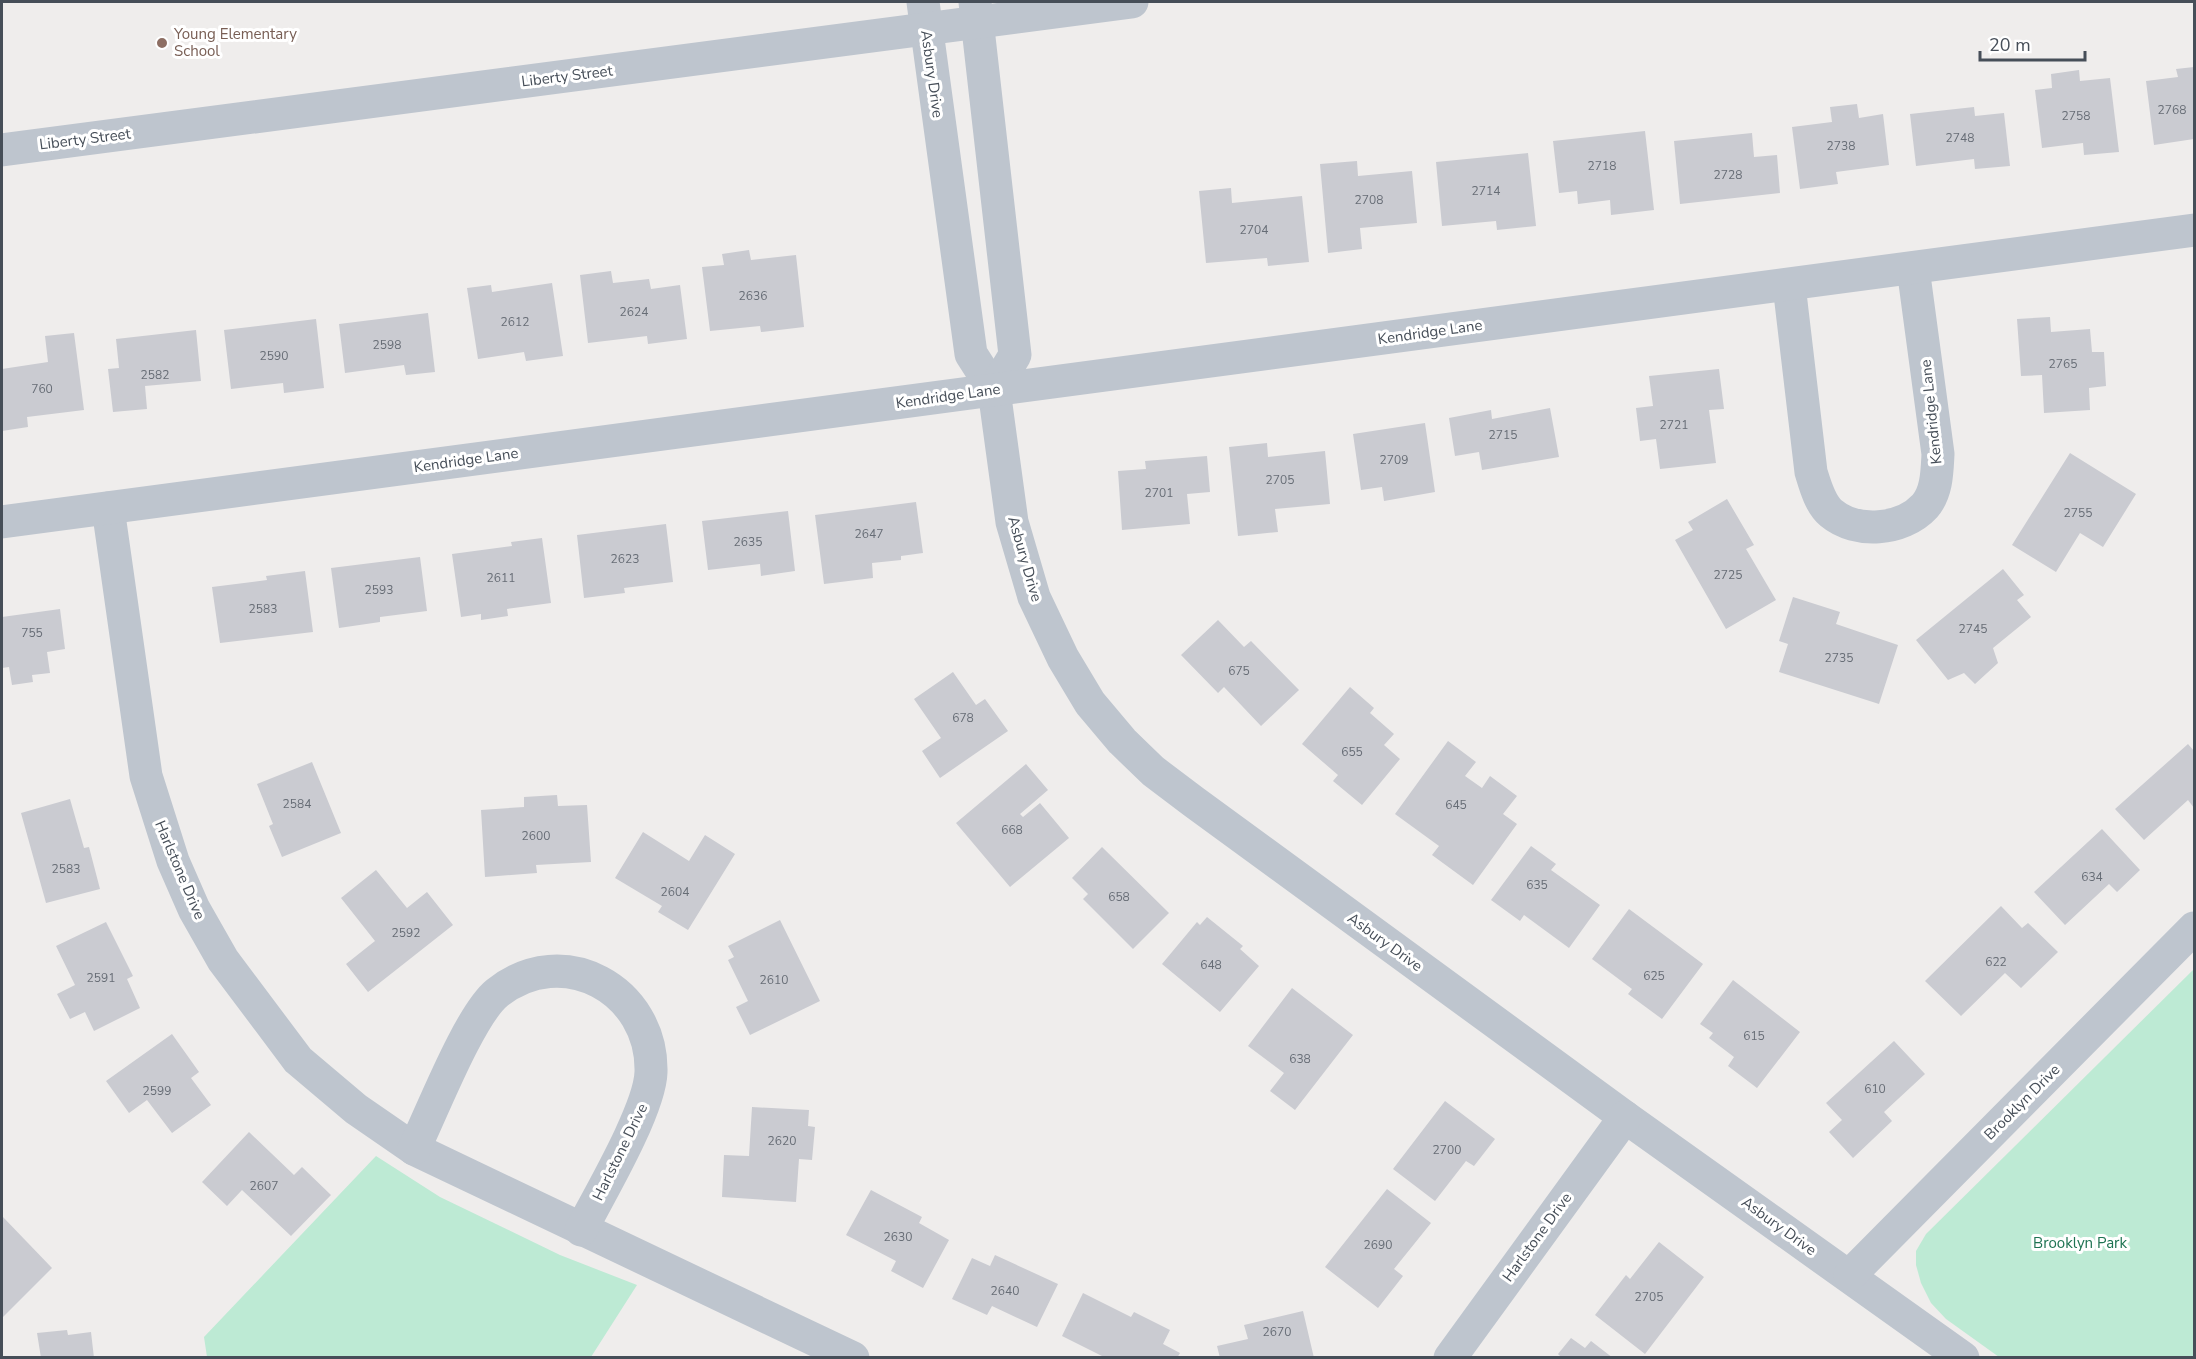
<svg xmlns="http://www.w3.org/2000/svg" width="2196" height="1359" font-family="'Nunito Sans',sans-serif">
	<style>
		.green { fill: #bdead4 }
		.building { fill: #cacbd1 }
		.lines { fill: none; stroke-linecap: round; stroke-linejoin: round }
		.minor { stroke: #bec5ce; stroke-width: 33 }
		.education-dot { fill: #8d6e63; stroke: #fff; stroke-width: 2 }
		.labels { text-anchor: middle; stroke-width: 6; stroke-linejoin: round; paint-order: stroke }
		.number-label { font-size: 12px; fill: #676d76 }
		.education-label { font-size: 15px; fill: #785e54; stroke: #fff; text-anchor: start }
		.street-label { font-size: 15px; fill: #464e58; stroke: #fff }
		.park-label { font-size: 15px; fill: #1e7352; stroke: #fff }
	</style>
	<rect width="100%" height="100%" fill="#efedec"/>
	<!-- green -->
	<g class="green">
		<path d="M2194 969V1357H1999L1946 1319 1931 1303 1921 1283 1916 1265V1251L1926 1234Z"/>
		<path d="M376 1156 440 1197 560 1255 637 1285 591 1357H207L204 1337Z"/>
	</g>
	<!-- building -->
	<g class="building">
		<path d="M2194 67V139L2154 145 2146 81 2178 77 2176 69Z"/>
		<path d="M2079 70 2080 81 2110 78 2119 152 2084 155 2083 143 2042 148 2035 90 2052 88 2051 74Z"/>
		<path d="M1857 104 1859 118 1883 114 1889 165 1836 172 1838 184 1800 189 1792 127 1832 122 1830 107Z"/>
		<path d="M1974 107 1975 116 2004 113 2010 166 1975 169 1974 159 1916 166 1910 114Z"/>
		<path d="M1645 131 1654 210 1611 215 1610 200 1578 204 1577 191 1559 193 1553 141Z"/>
		<path d="M1752 133 1754 157 1777 155 1780 193 1680 204 1674 141Z"/>
		<path d="M1528 153 1536 226 1497 230 1496 221 1442 226 1436 162Z"/>
		<path d="M1357 161 1358 176 1412 171 1417 223 1360 228 1362 249 1328 253 1320 164Z"/>
		<path d="M1231 188 1232 203 1302 196 1309 262 1268 266 1267 258 1206 263 1199 191Z"/>
		<path d="M749 250 751 260 796 255 804 327 761 332 760 326 710 331 702 267 724 265 722 254Z"/>
		<path d="M611 271 613 283 649 279 651 289 680 285 687 339 648 344 647 336 588 343 580 275Z"/>
		<path d="M552 283 563 356 526 361 524 352 478 359 467 288 491 285 492 292Z"/>
		<path d="M428 313 435 372 406 375 404 365 345 373 339 324Z"/>
		<path d="M2050 317 2051 332 2090 329 2092 352H2104L2106 386 2089 388 2090 410 2044 413 2042 375 2021 376 2017 319Z"/>
		<path d="M316 319 324 388 284 393 283 383 231 389 224 330Z"/>
		<path d="M196 330 201 381 145 386 147 409 113 412 108 369 119 368 116 339Z"/>
		<path d="M74 333 84 410 27 417 28 427 2 431V369L48 362 45 336Z"/>
		<path d="M1719 369 1724 409 1709 410 1716 463 1660 469 1656 439 1640 441 1636 408 1653 406 1649 376Z"/>
		<path d="M1550 408 1559 457 1482 470 1479 452 1455 456 1449 418 1491 410 1492 419Z"/>
		<path d="M1425 423 1435 492 1384 501 1382 487 1361 490 1353 434Z"/>
		<path d="M1267 443 1268 457 1325 451 1330 504 1275 509 1278 532 1238 536 1229 447Z"/>
		<path d="M2070 453 2136 494 2103 547 2080 533 2056 572 2012 545Z"/>
		<path d="M1207 456 1210 492 1187 494 1190 524 1122 530 1118 471 1146 469 1145 461Z"/>
		<path d="M1727 499 1754 545 1746 549 1776 600 1726 629 1675 540 1693 530 1688 522Z"/>
		<path d="M916 502 923 553 901 556V560L872 563 873 578 824 584 815 515Z"/>
		<path d="M788 511 795 571 761 576 760 564 708 570 702 521Z"/>
		<path d="M666 524 673 582 624 588 625 593 584 598 577 535Z"/>
		<path d="M542 538 551 603 507 609 508 616 481 620V614L461 617 452 554 512 546 511 542Z"/>
		<path d="M420 557 427 611 380 617V622L339 628 331 568Z"/>
		<path d="M2003 569 2024 595 2017 600 2031 617 1993 648 1998 663 1975 684 1964 673 1948 680 1916 640Z"/>
		<path d="M305 571 313 632 220 643 212 587 267 580 266 576Z"/>
		<path d="M1793 597 1840 612 1836 624 1898 645 1879 704 1779 672 1788 644 1779 641Z"/>
		<path d="M60 609 65 649 47 652 50 673 32 675 33 682 12 685 9 667 2 668V617Z"/>
		<path d="M1218 620 1244 647 1251 641 1299 690 1261 726 1224 687 1218 693 1181 655Z"/>
		<path d="M953 672 976 705 985 699 1008 731 940 778 922 751 941 738 914 699Z"/>
		<path d="M1350 687 1374 708 1370 713 1394 734 1384 745 1400 759 1362 805 1333 781 1338 775 1302 744Z"/>
		<path d="M1448 741 1476 762 1465 776 1482 788 1490 776 1517 796 1503 814 1517 824 1473 885 1432 855 1439 846 1395 814Z"/>
		<path d="M2188 744 2194 751V808L2188 800 2144 840 2115 809Z"/>
		<path d="M312 762 341 833 282 857 269 826 273 824 257 784Z"/>
		<path d="M1026 764 1048 790 1020 814 1023 817 1040 803 1069 838 1010 887 956 823Z"/>
		<path d="M557 795 558 806 587 805 591 862 536 865 537 873 485 877 481 810 524 807V797Z"/>
		<path d="M70 799 84 848 89 847 100 889 46 903 21 813Z"/>
		<path d="M2102 829 2140 870 2117 892 2109 884 2065 925 2034 892Z"/>
		<path d="M643 832 689 861 705 835 735 854 688 930 658 912 662 906 615 878Z"/>
		<path d="M1531 846 1556 864 1551 870 1600 905 1569 948 1524 915 1520 921 1491 900Z"/>
		<path d="M1102 847 1169 913 1133 949 1083 899 1088 894 1072 878Z"/>
		<path d="M376 870 407 908 427 892 453 925 368 992 346 964 375 941 341 898Z"/>
		<path d="M2001 906 2022 928 2028 923 2058 952 2021 988 2005 973 1961 1016 1925 981Z"/>
		<path d="M1629 909 1703 964 1662 1019 1628 994 1632 989 1592 959Z"/>
		<path d="M1207 917 1243 946 1240 949 1259 966 1220 1012 1162 964 1197 922 1200 925Z"/>
		<path d="M780 920 820 1001 750 1035 736 1007 748 1001 728 960 734 957 728 946Z"/>
		<path d="M106 922 133 976 127 979 140 1008 94 1031 85 1012 70 1019 57 994 75 985 56 946Z"/>
		<path d="M1733 980 1800 1032 1757 1088 1728 1066 1734 1057 1709 1038 1713 1033 1700 1024Z"/>
		<path d="M1292 988 1353 1035 1295 1110 1270 1091 1284 1073 1248 1046Z"/>
		<path d="M172 1034 199 1072 191 1078 211 1105 172 1133 147 1100 129 1113 106 1081Z"/>
		<path d="M1894 1041 1925 1074 1884 1112 1892 1121 1853 1158 1829 1132 1842 1120 1826 1103Z"/>
		<path d="M1445 1101 1495 1139 1474 1166 1466 1161 1435 1201 1393 1169Z"/>
		<path d="M752 1107 809 1110 808 1126 815 1127 812 1160 799 1159 796 1202 722 1197 724 1155 749 1156Z"/>
		<path d="M249 1132 294 1175 302 1167 331 1195 291 1236 242 1190 227 1206 202 1182Z"/>
		<path d="M1387 1189 1431 1223 1394 1269 1403 1276 1378 1308 1325 1267Z"/>
		<path d="M871 1190 922 1217 919 1223 949 1240 923 1288 891 1271 896 1261 846 1235Z"/>
		<path d="M2 1216 52 1268 2 1318Z"/>
		<path d="M1659 1242 1704 1277 1645 1354 1595 1315 1626 1275 1630 1279Z"/>
		<path d="M995 1255 1058 1284 1037 1327 992 1306 987 1315 952 1299 972 1258 990 1266Z"/>
		<path d="M1083 1293 1131 1317 1134 1312 1170 1330 1163 1344 1180 1353 1177 1358H1106L1062 1336Z"/>
		<path d="M1303 1311 1314 1358H1220L1217 1346 1248 1339 1244 1325Z"/>
		<path d="M67 1330 68 1335 91 1332 94 1358H41L37 1333Z"/>
		<path d="M1571 1338 1585 1348 1591 1341 1613 1358H1562L1558 1354Z"/>
	</g>
	<g class="lines">
		<!-- minor -->
		<g class="minor">
			<path d="M923 2 971 354 994 390 1012 522 1034 597 1063 658 1090 703 1122 741 1153 771 1194 802 1625 1117 1963 1358"/>
			<path d="M975 2 1015 355 994 390"/>
			<path d="M2 150 1132 2"/>
			<path d="M1789 285 1811 472C1815 485 1820 504 1831 513 1856 534 1902 531 1925 506 1937 492 1937 472 1938 454L1913 268"/>
			<path d="M108 508 146 776 173 861 194 909 223 960 298 1060 356 1109 414 1149 853 1358"/>
			<path d="M2 522 2194 230"/>
			<path d="M414 1149C432 1112 469 1016 497 993 563 940 653 990 651 1072 650 1109 600 1194 581 1230"/>
			<path d="M1850 1275 2194 928"/>
			<path d="M1450 1358 1625 1117"/>
		</g>
	</g>
	<!-- markers -->
	<circle class="education-dot" cx="162" cy="43" r="6"/>
	<g class="labels">
		<!-- number labels -->
		<g class="number-label">
			<text x="2172" y="114">2768</text>
			<text x="2076" y="120">2758</text>
			<text x="1960" y="142">2748</text>
			<text x="1841" y="150">2738</text>
			<text x="1602" y="170">2718</text>
			<text x="1728" y="179">2728</text>
			<text x="1486" y="195">2714</text>
			<text x="1369" y="204">2708</text>
			<text x="1254" y="234">2704</text>
			<text x="753" y="300">2636</text>
			<text x="634" y="316">2624</text>
			<text x="515" y="326">2612</text>
			<text x="387" y="349">2598</text>
			<text x="274" y="360">2590</text>
			<text x="2063" y="368">2765</text>
			<text x="155" y="379">2582</text>
			<text x="42" y="393">760</text>
			<text x="1674" y="429">2721</text>
			<text x="1503" y="439">2715</text>
			<text x="1394" y="464">2709</text>
			<text x="1280" y="484">2705</text>
			<text x="1159" y="497">2701</text>
			<text x="2078" y="517">2755</text>
			<text x="869" y="538">2647</text>
			<text x="748" y="546">2635</text>
			<text x="625" y="563">2623</text>
			<text x="1728" y="579">2725</text>
			<text x="501" y="582">2611</text>
			<text x="379" y="594">2593</text>
			<text x="263" y="613">2583</text>
			<text x="1973" y="633">2745</text>
			<text x="32" y="637">755</text>
			<text x="1839" y="662">2735</text>
			<text x="1239" y="675">675</text>
			<text x="963" y="722">678</text>
			<text x="1352" y="756">655</text>
			<text x="297" y="808">2584</text>
			<text x="1456" y="809">645</text>
			<text x="1012" y="834">668</text>
			<text x="536" y="840">2600</text>
			<text x="66" y="873">2583</text>
			<text x="2092" y="881">634</text>
			<text x="1537" y="889">635</text>
			<text x="675" y="896">2604</text>
			<text x="1119" y="901">658</text>
			<text x="406" y="937">2592</text>
			<text x="1996" y="966">622</text>
			<text x="1211" y="969">648</text>
			<text x="1654" y="980">625</text>
			<text x="101" y="982">2591</text>
			<text x="774" y="984">2610</text>
			<text x="1754" y="1040">615</text>
			<text x="1300" y="1063">638</text>
			<text x="1875" y="1093">610</text>
			<text x="157" y="1095">2599</text>
			<text x="782" y="1145">2620</text>
			<text x="1447" y="1154">2700</text>
			<text x="264" y="1190">2607</text>
			<text x="898" y="1241">2630</text>
			<text x="1378" y="1249">2690</text>
			<text x="1005" y="1295">2640</text>
			<text x="1649" y="1301">2705</text>
			<text x="1277" y="1336">2670</text>
		</g>
		<!-- education labels -->
		<g class="education-label">
			<text x="174" y="39">Young Elementary<tspan x="174" dy="17">School</tspan></text>
		</g>
		<!-- street labels -->
		<g class="street-label">
			<text transform="translate(932 74) rotate(82)" y="5">Asbury Drive</text>
			<text transform="translate(567 76) rotate(-7)" y="5">Liberty Street</text>
			<text transform="translate(85 139) rotate(-7)" y="5">Liberty Street</text>
			<text transform="translate(1430 332) rotate(-8)" y="5">Kendridge Lane</text>
			<text transform="translate(948 396) rotate(-8)" y="5">Kendridge Lane</text>
			<text transform="translate(1931 412) rotate(-96)" y="5">Kendridge Lane</text>
			<text transform="translate(466 460) rotate(-8)" y="5">Kendridge Lane</text>
			<text transform="translate(1025 559) rotate(74)" y="5">Asbury Drive</text>
			<text transform="translate(180 870) rotate(67)" y="5">Harlstone Drive</text>
			<text transform="translate(1385 942) rotate(36)" y="5">Asbury Drive</text>
			<text transform="translate(2022 1102) rotate(-45)" y="5">Brooklyn Drive</text>
			<text transform="translate(620 1152) rotate(-64)" y="5">Harlstone Drive</text>
			<text transform="translate(1779 1226) rotate(36)" y="5">Asbury Drive</text>
			<text transform="translate(1537 1237) rotate(-54)" y="5">Harlstone Drive</text>
		</g>
		<!-- park labels -->
		<g class="park-label">
			<text x="2080" y="1248">Brooklyn Park</text>
		</g>
	</g>
	<!-- border -->
	<rect width="2196" height="1359" fill="none" stroke="#464e58" stroke-width="6"/>
	<!-- scale -->
	<path d="M1980 51v9h105v-9" fill="none" stroke="#464e58" stroke-width="3"/>
	<text x="1989" y="51" font-size="18" fill="#464e58" stroke="#ffffff" stroke-width="4.5" paint-order="stroke">20 m</text>
</svg>
